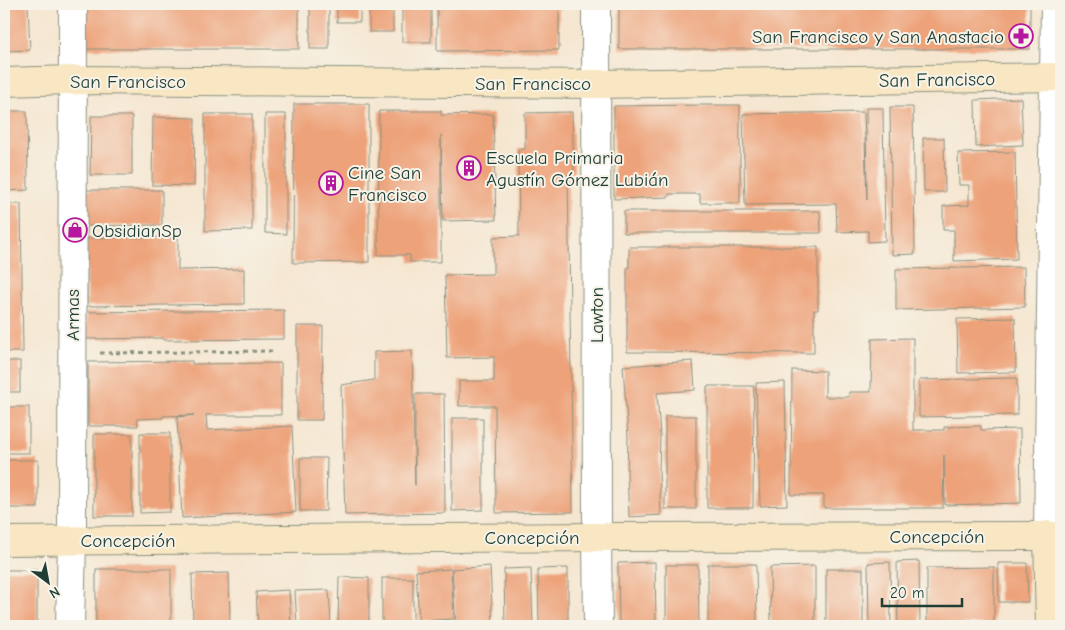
<svg xmlns="http://www.w3.org/2000/svg" width="1065" height="630" font-family="'Comic Neue',sans-serif">
	<style>
		.building { fill: #eda279 }
		.lines { fill: none; stroke-linecap: round; stroke-linejoin: round }
		.street-casing { stroke: #8a9282; stroke-width: 30 }
		.secondary-casing { stroke: #8a9282; stroke-width: 30 }
		.path { stroke: #8a9282; stroke-width: 3; stroke-dasharray: 4 4; stroke-linecap: butt }
		.street { stroke: #fff; stroke-width: 28 }
		.secondary { stroke: #f9e7c3; stroke-width: 28 }
		.labels { text-anchor: middle; stroke-width: 4; stroke-linejoin: round; paint-order: stroke }
		.poi-label { font-size: 19px; fill: #1f3d34; stroke: #f7f3e8; text-anchor: start }
		.street-label { font-size: 19px; fill: #1f3d34; stroke: #f7f3e8 }
	</style>
	<rect width="100%" height="100%" fill="#f7f3e8"/>
	<filter id="ink" filterUnits="userSpaceOnUse"><feTurbulence type="fractalNoise" baseFrequency=".02" numOctaves="2"/><feDisplacementMap in="SourceGraphic" scale="10" xChannelSelector="R" yChannelSelector="G"/><feConvolveMatrix kernelMatrix="1 2 1 2 8 2 1 2 1" color-interpolation-filters="sRGB"/></filter>
	<filter id="wash" filterUnits="userSpaceOnUse"><feTurbulence type="fractalNoise" baseFrequency=".0096" numOctaves="4" result="noise"/><feDisplacementMap in="SourceGraphic" scale="20" xChannelSelector="R" yChannelSelector="G"/><feGaussianBlur stdDeviation="1.12" result="paint"/><feColorMatrix in="noise" values="0 0 0 0 0 0 0 0 0 0 0 0 0 0 0 0 0 1.4 0 .05"/><feComposite in="paint" operator="in"/></filter>
	<g filter="url(#wash)">
		<rect width="100%" height="100%" fill="#f5e6d0"/>
		<g id="blocks">
			<!-- building -->
			<g class="building">
				<path d="M4 4H28L30 50 4 51Z"/>
				<rect x="78" y="4" width="221" height="45"/>
				<rect x="310" y="4" width="19" height="45"/>
				<rect x="337" y="4" width="23" height="18"/>
				<rect x="369" y="4" width="24" height="28"/>
				<rect x="402" y="4" width="29" height="38"/>
				<path d="M437 4H559V50L437 51Z"/>
				<rect x="619" y="4" width="411" height="45"/>
				<path d="M1021 98 1023 145 976 147 975 100Z"/>
				<path d="M294 104H369V262L293 263Z"/>
				<path d="M701 105H740V203H700V194H669V197L614 199V106Z"/>
				<path d="M890 107H913L915 254 892 255Z"/>
				<path d="M866 108H883L885 241 868 242V231L837 232 836 204 745 205 743 114 864 112 867 200Z"/>
				<path d="M4 111H27L28 190 4 191Z"/>
				<path d="M379 111H441V115L493 114 496 220 443 221 441 135V262H410V255H378Z"/>
				<path d="M572 112 574 173 568 174 573 512 496 513 495 406H459V381H494V357L447 358 445 275 493 274V237L519 236 518 149H525V113Z"/>
				<path d="M205 114H252V230L205 231Z"/>
				<path d="M265 114H286V234L265 233Z"/>
				<path d="M91 116H132V175H90Z"/>
				<path d="M153 117 195 118 194 186 152 185Z"/>
				<path d="M923 138H944L945 192H924Z"/>
				<path d="M1015 152 1017 259 954 261V230H943V206L969 205V185H959L958 153Z"/>
				<path d="M86 190H162V225L86 226Z"/>
				<path d="M4 204H21L23 352H4Z"/>
				<path d="M624 211H820L821 233H624Z"/>
				<path d="M178 237V270L244 269V304L87 306V238Z"/>
				<path d="M629 247H818V310H814V353L627 352V268H629Z"/>
				<path d="M1024 267 1025 307 896 310V269Z"/>
				<path d="M284 310V339L163 340V338L86 339V312Z"/>
				<path d="M1015 318 1016 372 958 373 957 319Z"/>
				<path d="M297 326H323L322 420H297Z"/>
				<path d="M913 338V430H944V427L981 426V430L1020 429 1021 503 945 505 944 455 943 508H824V495H791L792 370 825 371V397H849V392H871L872 339Z"/>
				<path d="M412 351 415 485V394H444L445 513 345 515 341 385 374 380V352Z"/>
				<rect x="4" y="361" width="16" height="31"/>
				<path d="M192 361V364L281 363V415H206L207 430 292 426 296 512 182 518 177 417 194 415 163 416V418L137 419 138 426H88V362Z"/>
				<path d="M693 361 695 390 657 393 660 435 659 472 661 515 629 517 627 474 628 437 623 366Z"/>
				<path d="M1017 378V415L919 417V380Z"/>
				<path d="M785 382 787 505 760 506 756 383Z"/>
				<path d="M707 386H754L753 508H707Z"/>
				<rect x="4" y="407" width="25" height="46"/>
				<rect x="665" y="416" width="31" height="93"/>
				<path d="M452 418H483V510L452 511Z"/>
				<path d="M140 433H170V512L140 513Z"/>
				<rect x="94" y="434" width="38" height="82"/>
				<path d="M300 458H327L326 511H300Z"/>
				<rect x="4" y="460" width="34" height="48"/>
				<path d="M919 561 920 626H898L897 562Z"/>
				<path d="M655 562 656 626H619L618 563Z"/>
				<path d="M890 562 891 626H869L868 563Z"/>
				<path d="M998 563H1027L1028 602H999Z"/>
				<path d="M708 564H756L757 626H708Z"/>
				<path d="M666 565H698L699 626H666Z"/>
				<path d="M490 566 493 626H456L452 569Z"/>
				<path d="M815 566V626H771L770 567Z"/>
				<path d="M994 567V624H963V626H927V568Z"/>
				<path d="M531 568 533 626H505L504 569Z"/>
				<path d="M568 568V626H539L538 569Z"/>
				<rect x="96" y="569" width="75" height="57"/>
				<path d="M451 569 454 619 419 621 416 571Z"/>
				<rect x="826" y="569" width="37" height="57"/>
				<rect x="4" y="570" width="33" height="56"/>
				<path d="M229 573 230 626H193L192 574Z"/>
				<path d="M339 577 369 578V626H338Z"/>
				<rect x="382" y="578" width="31" height="48"/>
				<path d="M289 590 291 626H258L256 592Z"/>
				<path d="M329 590 331 626H297L295 591Z"/>
			</g>
		</g>
	</g>
	<g filter="url(#ink)">
		<use href="#blocks" fill-opacity="0" stroke="#8a9282" stroke-width="1"/>
		<g class="lines">
			<!-- street casing -->
			<g class="street-casing">
				<g id="street">
					<path d="M596 4 597 537 598 626"/>
					<path d="M1048 535 1055 4"/>
					<path d="M70 626 72 541 73 4"/>
				</g>
			</g>
			<!-- secondary casing -->
			<g class="secondary-casing">
				<g id="secondary">
					<path d="M4 82 72 80 595 84 1061 77"/>
					<path d="M1048 535 1050 626"/>
					<path d="M4 541 597 537 1061 536"/>
				</g>
			</g>
			<!-- path -->
			<path class="path" d="M100 353 274 351"/>
			<!-- street -->
			<use href="#street" class="street"/>
			<!-- secondary -->
			<use href="#secondary" class="secondary"/>
		</g>
	</g>
	<!-- icons -->
	<defs>
		<g id="pharmacy-ring" transform="scale(1.25)"><circle r="9.5" fill="#f7f3e8" stroke="#b5179e" stroke-width="1.5"/><path d="M-2-6h4v4h4v4h-4v4h-4v-4h-4v-4h4Z" fill="#b5179e"/></g>
		<g id="building-ring" transform="scale(1.25)"><circle r="9.5" fill="#f7f3e8" stroke="#b5179e" stroke-width="1.5"/><path d="M-4-6H4V6H1V3H-1V6H-4ZM-2.5-4.3h1.7v1.8h-1.7ZM.8-4.3h1.7v1.8H.8ZM-2.5-1h1.7V.8h-1.7ZM.8-1h1.7V.8H.8Z" fill="#b5179e"/></g>
		<g id="shop-ring" transform="scale(1.25)"><circle r="9.5" fill="#f7f3e8" stroke="#b5179e" stroke-width="1.5"/><path d="M-5-2.5h2.3a2.7 3.5 0 0 1 5.4 0H5L5.5 6h-11ZM-1.5-2.5h3a1.5 2.3 0 0 0-3 0Z" fill="#b5179e"/></g>
	</defs>
	<g fill-rule="evenodd">
		<use href="#pharmacy-ring" x="1021" y="36"/>
		<use href="#building-ring" x="469" y="168"/>
		<use href="#building-ring" x="331" y="183"/>
		<use href="#shop-ring" x="75" y="230"/>
	</g>
	<g class="labels">
		<!-- poi labels -->
		<g class="poi-label">
			<text x="1004" y="43" text-anchor="end">San Francisco y San Anastacio</text>
			<text x="486" y="164">Escuela Primaria<tspan x="486" dy="22">Agustín Gómez Lubián</tspan></text>
			<text x="348" y="179">Cine San<tspan x="348" dy="22">Francisco</tspan></text>
			<text x="92" y="237">ObsidianSp</text>
		</g>
		<!-- street labels -->
		<g class="street-label">
			<text transform="translate(937 79) rotate(-1)" y="7">San Francisco</text>
			<text x="128" y="88">San Francisco</text>
			<text x="533" y="90">San Francisco</text>
			<text transform="translate(72 315) rotate(-90)" y="7">Armas</text>
			<text transform="translate(596 315) rotate(-90)" y="7">Lawton</text>
			<text x="937" y="543">Concepción</text>
			<text x="532" y="544">Concepción</text>
			<text x="128" y="547">Concepción</text>
		</g>
	</g>
	<!-- margin -->
	<rect width="1065" height="630" fill="none" stroke="#f7f3e8" stroke-width="20"/>
	<!-- north arrow -->
	<g transform="translate(48 582) rotate(148)" stroke="#f7f3e8" stroke-width="4" paint-order="stroke">
	<path d="M0-4L9 19L0 12L-9 19Z" fill="#1f3d34"/>
	<text y="-8" font-size="14" font-weight="bold" text-anchor="middle" fill="#1f3d34">N</text>
	</g>
	<!-- scale -->
	<path d="M882 598v8h80v-8" fill="none" stroke="#1f3d34" stroke-width="2.5"/>
	<text x="890" y="598" font-size="15" fill="#1f3d34" stroke="#f7f3e8" stroke-width="4" paint-order="stroke">20 m</text>
</svg>
